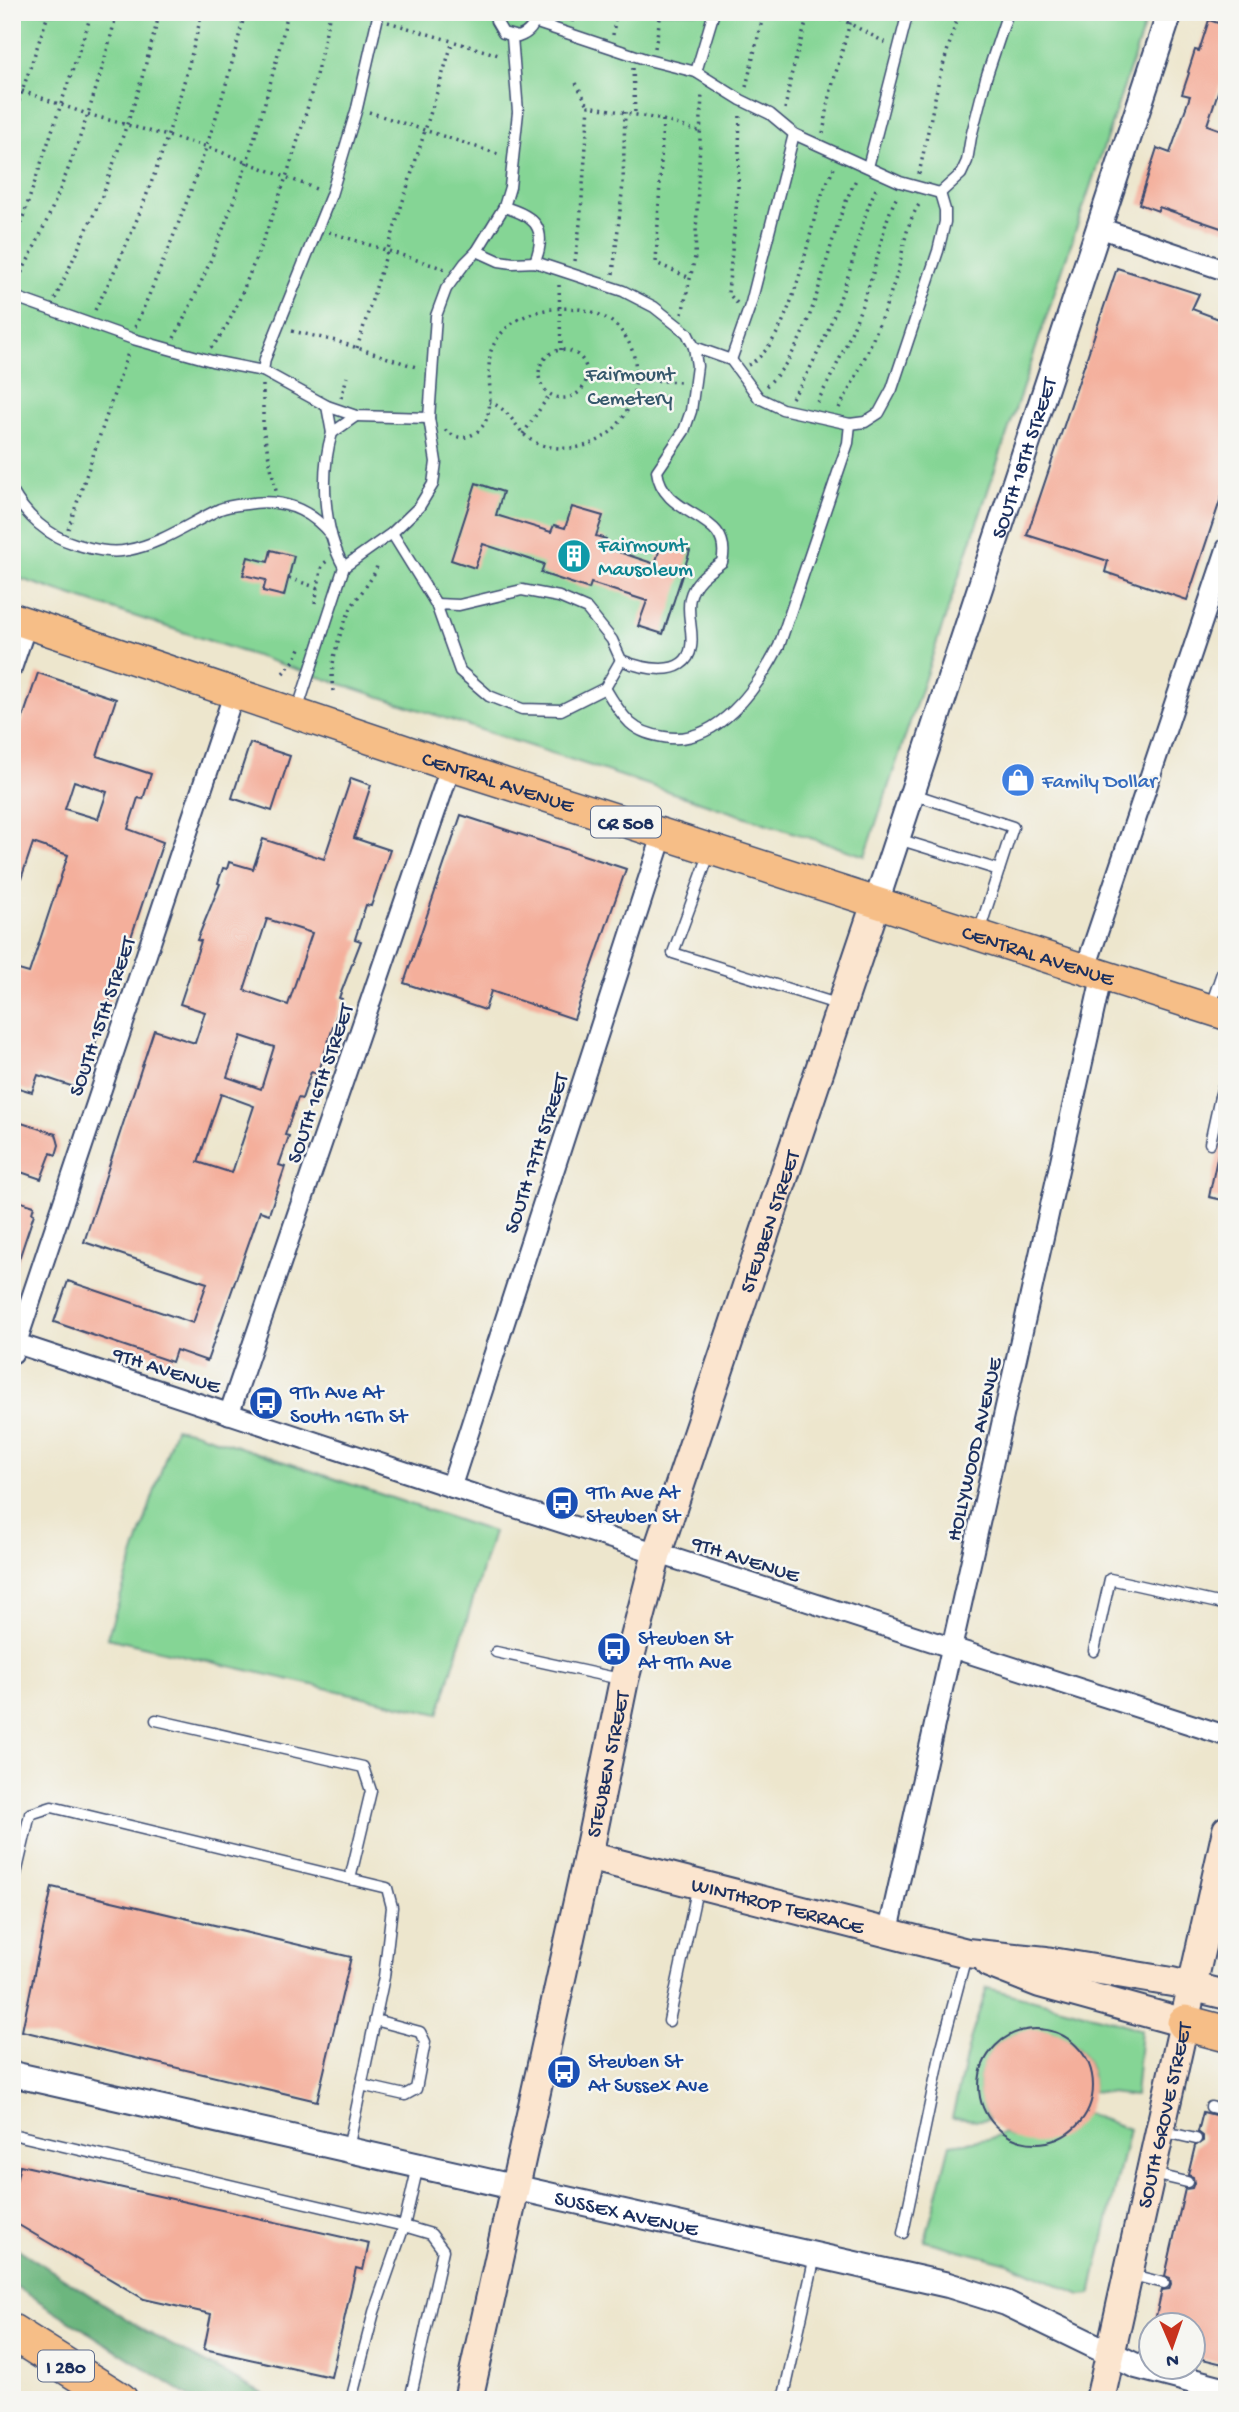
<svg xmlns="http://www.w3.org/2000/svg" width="1239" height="2412" font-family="'Gochi Hand',sans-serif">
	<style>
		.green { fill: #85d595; stroke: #50827a; stroke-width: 2 }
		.forest { fill: #6cb67e; stroke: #44726e; stroke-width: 2 }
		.building { fill: #f4af9b; fill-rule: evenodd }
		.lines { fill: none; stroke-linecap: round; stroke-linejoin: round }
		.service-casing { stroke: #3a4a6f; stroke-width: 13 }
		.minor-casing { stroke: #3a4a6f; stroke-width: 23 }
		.tertiary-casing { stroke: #3a4a6f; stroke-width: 28 }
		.secondary-casing { stroke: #3a4a6f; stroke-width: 32 }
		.primary-casing { stroke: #3a4a6f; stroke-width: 33 }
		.motorway-casing { stroke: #3a4a6f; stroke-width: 38 }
		.path { stroke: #3a4a6f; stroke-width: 3.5; stroke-dasharray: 2 5; stroke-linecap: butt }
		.service { stroke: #fff; stroke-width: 10 }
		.minor { stroke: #fff; stroke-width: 19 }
		.tertiary { stroke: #fff; stroke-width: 24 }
		.secondary { stroke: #fbe5cf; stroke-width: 28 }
		.primary { stroke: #f6be87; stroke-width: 30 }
		.motorway { stroke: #f6be87; stroke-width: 35 }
		.labels { text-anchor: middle; stroke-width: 5; stroke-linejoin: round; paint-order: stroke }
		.shield { fill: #f6f6f2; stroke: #5d6b8a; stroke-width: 2 }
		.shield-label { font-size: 19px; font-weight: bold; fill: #1b2f5e }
		.park-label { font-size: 21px; fill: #36586c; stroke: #f6f6f2 }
		.street-label { font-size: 21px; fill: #1b2f5e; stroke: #f6f6f2 }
		.culture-label { font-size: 21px; fill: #0d838f; stroke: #f6f6f2; text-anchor: start }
		.shop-label { font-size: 21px; fill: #366cbe; stroke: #f6f6f2; text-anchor: start }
		.transit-label { font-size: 21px; fill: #164399; stroke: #f6f6f2; text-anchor: start }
	</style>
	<rect width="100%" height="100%" fill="#f6f6f2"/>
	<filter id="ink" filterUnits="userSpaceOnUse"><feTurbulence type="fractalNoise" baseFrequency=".0143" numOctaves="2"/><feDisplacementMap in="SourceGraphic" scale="14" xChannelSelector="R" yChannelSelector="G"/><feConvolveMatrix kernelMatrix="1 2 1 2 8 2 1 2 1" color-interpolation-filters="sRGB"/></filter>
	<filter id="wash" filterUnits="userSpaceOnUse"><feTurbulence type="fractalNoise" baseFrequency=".00686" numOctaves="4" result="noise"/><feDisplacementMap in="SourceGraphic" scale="28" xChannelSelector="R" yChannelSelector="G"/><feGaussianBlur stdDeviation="1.57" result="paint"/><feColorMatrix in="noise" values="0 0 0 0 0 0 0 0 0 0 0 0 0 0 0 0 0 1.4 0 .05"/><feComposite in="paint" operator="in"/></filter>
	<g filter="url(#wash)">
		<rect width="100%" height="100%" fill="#ede6cd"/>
		<!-- green -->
		<g class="green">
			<path d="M12 12H1149L865 856 12 576Z"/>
			<path d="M175 1428 195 1432 493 1532 439 1714 107 1638Z"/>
			<path d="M987 1988 1112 2020 1141 2030 1135 2096 1092 2091C1099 2031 1017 2007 988 2057 975 2079 978 2097 989 2119L980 2120 952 2118 970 2040Z"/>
			<path d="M1084 2113 1129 2129 1091 2294 1081 2295 1008 2263 925 2241 950 2144 989 2139 1003 2133C1033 2147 1066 2145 1084 2113Z"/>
		</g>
		<!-- forest -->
		<path class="forest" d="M12 2245 147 2332 274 2400H195L12 2284Z"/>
		<g id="blocks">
			<!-- building -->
			<g class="building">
				<path d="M1209 20 1227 26V85L1221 83 1207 125 1227 132V230L1159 207 1158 211 1139 204 1157 148 1170 153 1190 96 1182 94 1189 73 1188 72 1195 50 1199 51Z"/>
				<path d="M1117 268 1199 294 1192 309 1227 322V480L1187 600 1105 572 1108 561 1027 535Z"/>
				<path d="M476 483 503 492 496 515 551 532 554 525 565 528 572 507 603 516 596 536 606 539 604 547 655 564 662 542 690 551 663 634 638 626 647 601 591 583 589 589 541 573 544 564 483 544 475 568 451 560Z"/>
				<path d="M271 550 294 556 284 596 263 591 266 580 243 575 248 557 268 562Z"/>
				<path d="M38 673 116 699 97 756 151 774 143 799 138 798 128 829 163 842 80 1089 38 1075 32 1092 12 1086V968L29 973 68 855 33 843 15 897 12 896V750ZM74 781 107 792 98 819 65 809Z"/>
				<path d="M250 743 290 756 272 811 232 798Z"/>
				<path d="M351 778 371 785 354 838 390 850 371 906 366 905 355 939 361 941 339 998 342 999 318 1074 311 1072 302 1099 298 1098 285 1135 289 1136 279 1165 285 1167 269 1214 260 1211 207 1361 176 1350 172 1362 54 1322 68 1281 193 1323 207 1283 84 1242 154 1030 195 1043 205 1012 180 1004 201 941 197 940 220 884 218 883 223 868 227 869 229 862 253 869 263 839 324 859ZM267 919 312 933 288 1005 244 990ZM241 1036 274 1047 261 1089 227 1077ZM221 1094 254 1106 232 1173 198 1162Z"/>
				<path d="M461 815 626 869 574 1019 491 991 485 1010 404 983Z"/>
				<path d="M12 1120 56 1134 59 1145 56 1155 51 1153 41 1179 12 1169Z"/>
				<path d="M1220 1144H1227V1201L1209 1197Z"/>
				<path d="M12 1199 34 1206 32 1213 34 1214 15 1271 12 1270Z"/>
				<path d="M52 1887 351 1957 317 2101 22 2031Z"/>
				<circle cx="1036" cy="2086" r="57"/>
				<path d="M1203 2112 1227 2118V2276L1221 2301 1227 2302V2365L1194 2357V2325H1154L1162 2290 1169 2289 1171 2284 1170 2278 1165 2276 1185 2189 1192 2188 1194 2183 1193 2177 1188 2175 1195 2146 1203 2141V2136L1198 2132Z"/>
				<path d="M20 2165 369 2243 363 2270 356 2268 331 2377 204 2349 211 2314 144 2299 12 2221V2200Z"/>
			</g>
		</g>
	</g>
	<g filter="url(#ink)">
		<use href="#blocks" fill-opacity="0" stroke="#3a4a6f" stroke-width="2"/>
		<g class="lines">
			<!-- service casing -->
			<g class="service-casing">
				<g id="service">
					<path d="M497 12 496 21 503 33 518 37C530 33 536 25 534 12"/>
					<path d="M534 22 648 60 696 72 741 100 770 114 794 134 900 182 940 193"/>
					<path d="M696 72 714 12"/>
					<path d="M868 167 908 12"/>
					<path d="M940 193 961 174 967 161 971 137 986 78 1008 12"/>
					<path d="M504 207C535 216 548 228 535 262"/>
					<path d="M12 296 133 339 212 361 263 371 327 406 356 416 429 418"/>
					<path d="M694 347 731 360 759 398 782 409 850 424 865 422 879 413 892 389 938 251 945 222V210L940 193"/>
					<path d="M731 360 751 303 794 134"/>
					<path d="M263 371 265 359 331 195 357 108 379 12"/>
					<path d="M327 406 332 433 356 416"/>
					<path d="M332 433C320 473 323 530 344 567"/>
					<path d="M12 491C26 516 48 536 75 544 92 549 111 554 128 550 161 544 190 523 220 509 228 506 238 505 246 504 280 498 309 508 331 535"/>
					<path d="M392 533 436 604 460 671 489 696 522 709 561 710 605 688 621 660"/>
					<path d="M436 604 459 605 522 590 559 597 587 609 612 640 621 660C640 668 686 680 691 647 694 631 686 614 690 598 694 581 708 572 722 562 734 511 663 520 657 471L684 431 691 411 697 366 694 347 687 333 654 307 623 291 535 262 513 263 499 261 477 251"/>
					<path d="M605 688C612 700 620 713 630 723 640 732 651 735 664 737 717 747 758 687 779 646L848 443 850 424"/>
					<path d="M297 711 344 567 392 533 419 507 433 484 436 462 429 418 436 316 446 289 465 263 477 251 504 207 510 187 518 112 512 37"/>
					<path d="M913 794 1013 827 999 870"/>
					<path d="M898 839 999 870 979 932"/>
					<path d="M710 852 673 953 840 1005"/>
					<path d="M1210 1008 1227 958"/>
					<path d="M1227 1072 1220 1097 1227 1099"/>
					<path d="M1210 1143 1220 1097"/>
					<path d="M1094 1651 1110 1579 1227 1605"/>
					<path d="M496 1652 620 1679"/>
					<path d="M156 1720 363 1767 371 1791 350 1879"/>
					<path d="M12 1891 30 1814 52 1807 387 1888 392 1907 384 1977 348 2149"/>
					<path d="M669 2021 698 1885"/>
					<path d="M361 2085 405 2095 416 2089 425 2042 420 2032 375 2020"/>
					<path d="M1211 2107 1227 2111"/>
					<path d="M1161 2131 1196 2139"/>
					<path d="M12 2134 404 2226 418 2166"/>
					<path d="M1153 2174 1187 2182"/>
					<path d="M903 2233 941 2051 966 1956"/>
					<path d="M1132 2275 1164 2283"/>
					<path d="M351 2400 374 2312 404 2226 431 2234 443 2250 410 2400"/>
					<path d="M783 2400 815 2256"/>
				</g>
			</g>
			<!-- minor casing -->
			<g class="minor-casing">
				<g id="minor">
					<path d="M1097 227 1227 271"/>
					<path d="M12 667 27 623"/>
					<path d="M1085 970 1227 548"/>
					<path d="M12 1342 451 1487 1227 1736"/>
					<path d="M13 1353 234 693"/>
					<path d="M229 1414 451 766"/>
					<path d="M451 1487 663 834"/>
					<path d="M888 1933 1102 975"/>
				</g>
			</g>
			<!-- tertiary casing -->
			<g class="tertiary-casing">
				<g id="tertiary">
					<path id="s1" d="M876 903 1170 12"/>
					<path id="s2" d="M12 2074 948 2285 1006 2303 1136 2366 1227 2390"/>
				</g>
			</g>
			<!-- secondary casing -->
			<g class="secondary-casing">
				<g id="secondary">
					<path id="s3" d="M588 1856 967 1953 1046 1961 1172 1982 1227 1995"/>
					<path d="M989 1963 1040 1983 1185 2023"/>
					<path id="s4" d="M468 2400 588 1856 624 1680 657 1553 876 903"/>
					<path id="s5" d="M1100 2400 1227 1830"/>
				</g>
			</g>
			<!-- primary casing -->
			<g class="primary-casing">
				<g id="primary">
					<path id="s6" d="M12 618 451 766 1227 1015"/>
				</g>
			</g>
			<!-- motorway casing -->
			<g class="motorway-casing">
				<g id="motorway">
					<path d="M1185 2023 1227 2034"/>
					<path d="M12 2332 120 2400"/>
				</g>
			</g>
			<!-- path -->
			<g class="path">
				<path d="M828 12 888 44"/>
				<path d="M388 22 502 56"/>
				<path d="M572 22 574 12"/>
				<path d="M613 35 616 12"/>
				<path d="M655 48 661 12"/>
				<path d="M633 68 635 114"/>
				<path d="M576 83 588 105"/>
				<path d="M746 87 764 12"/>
				<path d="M22 91 87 114 208 147 319 190"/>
				<path d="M785 109 791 76 809 12"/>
				<path d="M369 112 501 155"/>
				<path d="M663 120 656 263 690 278"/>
				<path d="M12 121 49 12"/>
				<path d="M823 133 831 90 853 12"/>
				<path d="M919 174 939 79 959 12"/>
				<path d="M329 232 445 269"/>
				<path d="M12 250 92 12"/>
				<path d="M575 261 580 224 589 106 663 120 701 132"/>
				<path d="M613 274 623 184 625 112"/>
				<path d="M15 285C61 200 94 106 117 12"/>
				<path d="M559 285 561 350"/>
				<path d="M55 299 103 194 138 92 160 12"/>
				<path d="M737 303 728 293 738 189 740 112"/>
				<path d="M95 310C144 216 178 115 202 12"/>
				<path d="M682 314 695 257 702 92"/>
				<path d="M135 327C181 224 219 122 245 12"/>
				<path d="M292 331 336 341 419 368"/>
				<path d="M174 338C226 240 263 121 288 12"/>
				<path d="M211 348C231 325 241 295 252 268 286 185 313 100 330 12"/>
				<path d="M357 348 453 41"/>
				<circle cx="563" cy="374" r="24"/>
				<path d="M748 365C788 346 806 248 817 209 821 195 828 181 834 168"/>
				<path d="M587 376 680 382"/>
				<path d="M263 385V429L276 491"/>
				<path d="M766 386C820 339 823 239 857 178"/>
				<path d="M341 398 347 377"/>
				<path d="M792 398C817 362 833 319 847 279 858 247 862 215 878 185"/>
				<path d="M817 402C840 363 859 317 873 273 881 247 884 219 898 195"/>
				<path d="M839 408C863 366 882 320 897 274 904 250 905 223 921 202"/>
				<path d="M445 430C452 435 460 440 469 436 504 423 482 373 492 348 503 324 526 312 552 309 676 295 653 470 546 446 515 440 518 412 489 402"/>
				<path d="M523 434 550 394"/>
				<path d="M68 529 129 350"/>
				<path d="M289 578 318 588"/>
				<path d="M315 603 322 565 327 561"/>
				<path d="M283 673 294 661 302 644"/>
				<path d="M333 691C329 663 339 635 350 610 356 597 379 574 377 562"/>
			</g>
			<!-- service -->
			<use href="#service" class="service"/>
			<!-- minor -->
			<use href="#minor" class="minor"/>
			<!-- tertiary -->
			<use href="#tertiary" class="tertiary"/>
			<!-- secondary -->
			<use href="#secondary" class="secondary"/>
			<!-- primary -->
			<use href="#primary" class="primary"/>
			<!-- motorway -->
			<use href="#motorway" class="motorway"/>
		</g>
	</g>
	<!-- icons -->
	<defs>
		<g id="building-disc" transform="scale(1.75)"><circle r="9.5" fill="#0f9aa8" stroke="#f6f6f2"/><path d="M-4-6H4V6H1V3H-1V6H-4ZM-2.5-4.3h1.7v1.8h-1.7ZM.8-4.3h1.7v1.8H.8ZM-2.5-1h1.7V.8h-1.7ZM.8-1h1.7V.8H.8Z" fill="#fff"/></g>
		<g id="shop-disc" transform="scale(1.75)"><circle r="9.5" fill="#3f7fe0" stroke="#f6f6f2"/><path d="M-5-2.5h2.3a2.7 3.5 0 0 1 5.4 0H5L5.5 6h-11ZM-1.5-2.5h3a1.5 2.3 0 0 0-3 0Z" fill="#fff"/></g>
		<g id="bus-disc" transform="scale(1.75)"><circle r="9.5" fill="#1a4fb4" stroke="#f6f6f2"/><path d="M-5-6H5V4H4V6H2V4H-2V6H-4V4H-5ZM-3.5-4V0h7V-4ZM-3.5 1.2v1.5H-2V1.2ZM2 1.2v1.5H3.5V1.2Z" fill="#fff"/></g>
	</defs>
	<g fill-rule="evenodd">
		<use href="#building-disc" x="574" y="556"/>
		<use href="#shop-disc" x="1018" y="780"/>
		<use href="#bus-disc" x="266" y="1403"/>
		<use href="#bus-disc" x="562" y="1503"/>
		<use href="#bus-disc" x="614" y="1649"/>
		<use href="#bus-disc" x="564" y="2072"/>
	</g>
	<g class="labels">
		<!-- shield labels -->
		<g class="shield">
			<rect x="591" y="806.5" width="70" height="31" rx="5"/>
			<rect x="38" y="2350.5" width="56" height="31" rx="5"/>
		</g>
		<g class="shield-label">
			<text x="626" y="829">CR 508</text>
			<text x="66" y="2373">I 280</text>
		</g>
		<!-- park labels -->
		<g class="park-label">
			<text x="630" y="380">Fairmount<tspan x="630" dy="24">Cemetery</tspan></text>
		</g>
		<!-- street labels -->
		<g class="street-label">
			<text dy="7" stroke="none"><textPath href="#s1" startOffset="469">SOUTH 18TH STREET</textPath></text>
			<text dy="7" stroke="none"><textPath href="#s6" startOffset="513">CENTRAL AVENUE</textPath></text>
			<text dy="7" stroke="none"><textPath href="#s6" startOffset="1080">CENTRAL AVENUE</textPath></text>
			<text transform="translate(101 1016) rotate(-71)" y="7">SOUTH 15TH STREET</text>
			<text transform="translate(319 1083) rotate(-71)" y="7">SOUTH 16TH STREET</text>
			<text transform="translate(535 1153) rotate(-72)" y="7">SOUTH 17TH STREET</text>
			<text dy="7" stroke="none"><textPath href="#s4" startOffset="1218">STEUBEN STREET</textPath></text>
			<text transform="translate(167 1369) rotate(18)" y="7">9TH AVENUE</text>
			<text transform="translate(973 1449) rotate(-77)" y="7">HOLLYWOOD AVENUE</text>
			<text transform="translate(746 1558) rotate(18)" y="7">9TH AVENUE</text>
			<text dy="7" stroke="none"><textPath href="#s4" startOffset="651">STEUBEN STREET</textPath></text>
			<text dy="7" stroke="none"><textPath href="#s3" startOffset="196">WINTHROP TERRACE</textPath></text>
			<text dy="7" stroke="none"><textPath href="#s5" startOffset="292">SOUTH GROVE STREET</textPath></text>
			<text dy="7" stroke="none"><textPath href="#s2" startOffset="630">SUSSEX AVENUE</textPath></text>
		</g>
		<!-- culture labels -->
		<g class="culture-label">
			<text x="598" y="551">Fairmount<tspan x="598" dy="24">Mausoleum</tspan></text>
		</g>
		<!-- shop labels -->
		<g class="shop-label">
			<text x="1042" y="787">Family Dollar</text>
		</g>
		<!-- transit labels -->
		<g class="transit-label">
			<text x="290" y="1398">9Th Ave At<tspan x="290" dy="24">South 16Th St</tspan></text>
			<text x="586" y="1498">9Th Ave At<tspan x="586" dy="24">Steuben St</tspan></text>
			<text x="638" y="1644">Steuben St<tspan x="638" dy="24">At 9Th Ave</tspan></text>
			<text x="588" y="2067">Steuben St<tspan x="588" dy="24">At Sussex Ave</tspan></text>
		</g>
	</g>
	<!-- margin -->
	<rect width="1239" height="2412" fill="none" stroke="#f6f6f2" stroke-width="42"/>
	<!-- north arrow -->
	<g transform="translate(1172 2346) rotate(178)"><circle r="33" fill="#f6f6f2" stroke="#9ea6b7" stroke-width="2"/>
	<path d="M0-5L12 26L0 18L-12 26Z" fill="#c8321e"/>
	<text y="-10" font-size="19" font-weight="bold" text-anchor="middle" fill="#1b2f5e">N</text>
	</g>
</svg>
